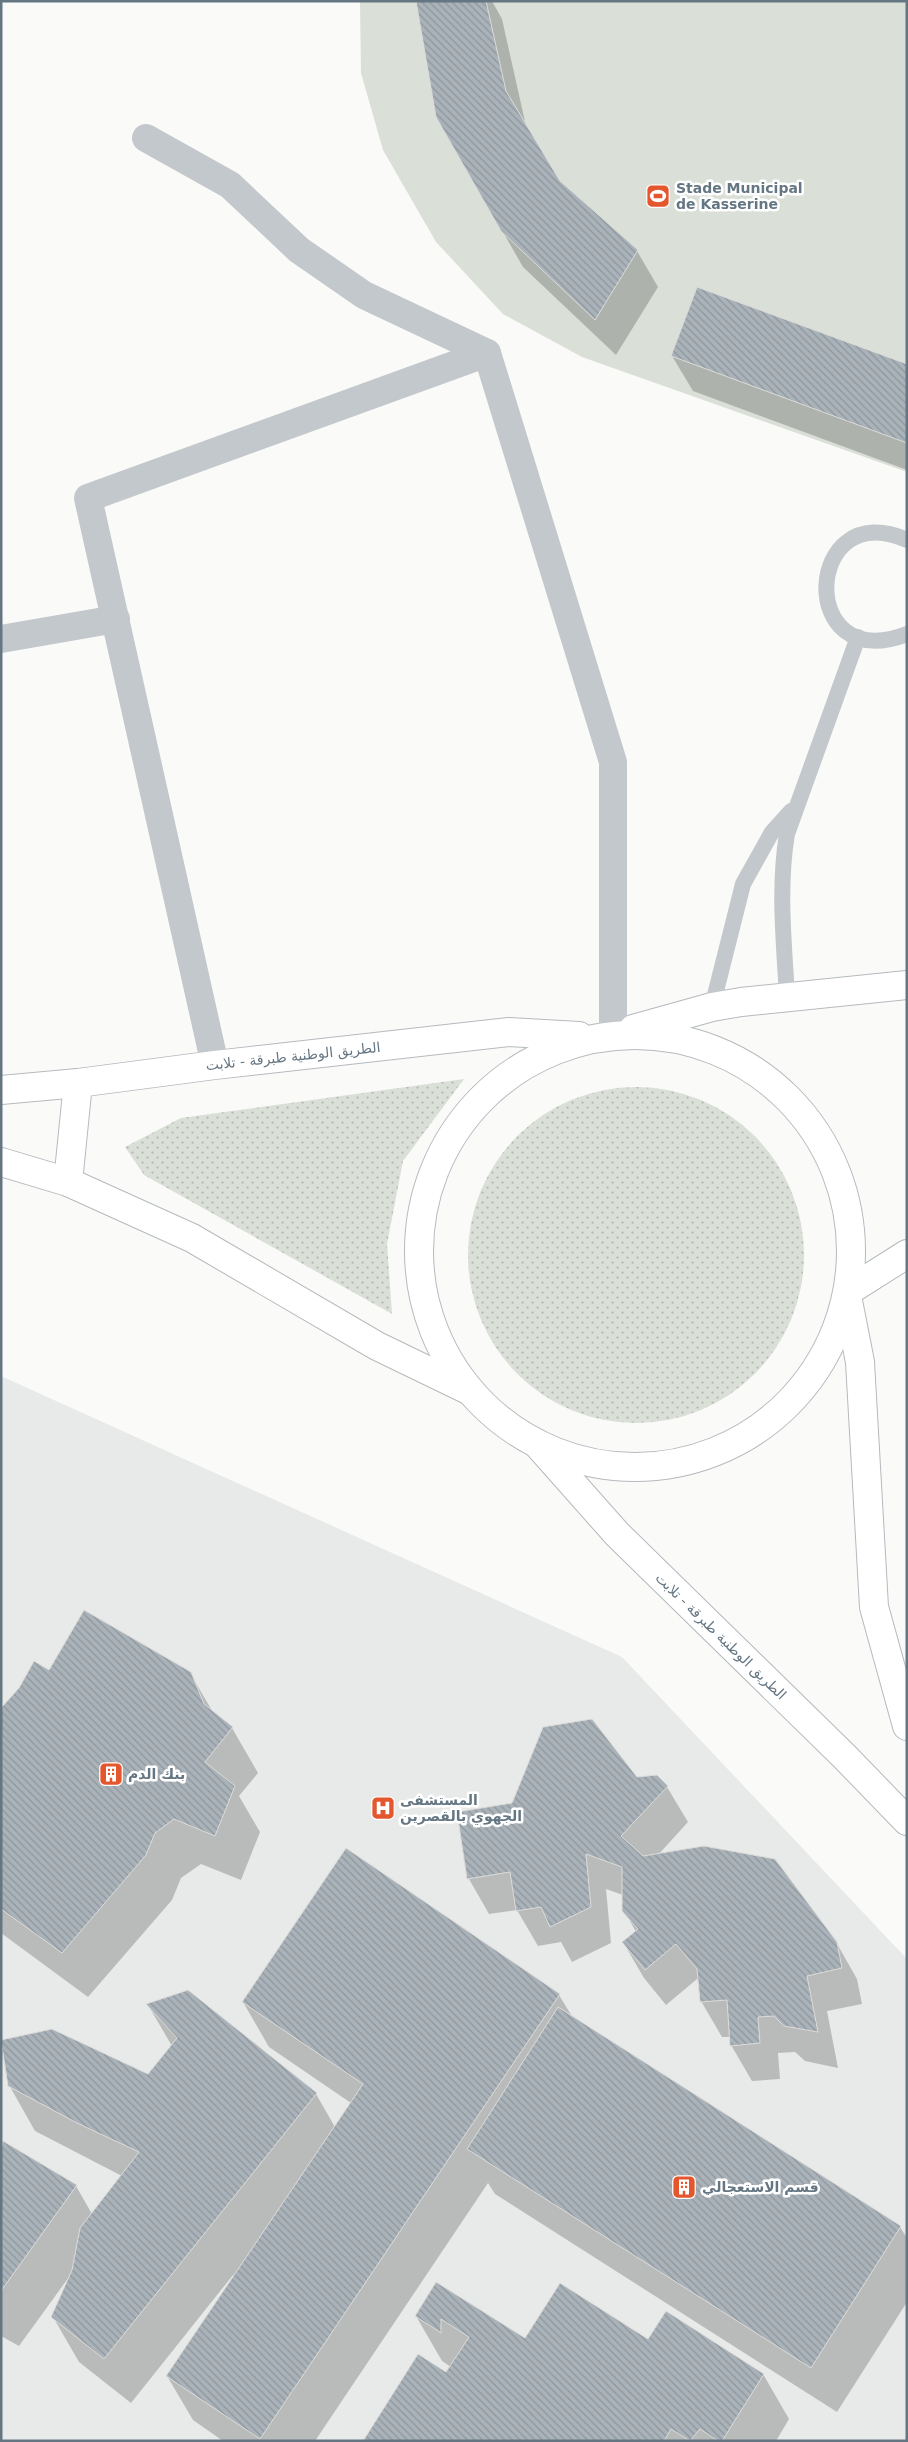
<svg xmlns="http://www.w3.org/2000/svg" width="908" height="2442" font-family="'DejaVu Sans','Noto Naskh Arabic',sans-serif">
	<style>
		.built { fill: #e8e9e9 }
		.grass { fill: url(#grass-dots) }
		.garden { fill: #dadfd7 }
		.shadow { fill: #0003 }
		.building { fill: url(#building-back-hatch); stroke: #dcdcda }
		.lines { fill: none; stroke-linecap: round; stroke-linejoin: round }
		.primary-casing { stroke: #b5babe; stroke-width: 30 }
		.lane { stroke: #c3c8cc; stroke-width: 16 }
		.street { stroke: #c3c8cc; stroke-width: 28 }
		.primary { stroke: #fff; stroke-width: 28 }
		.labels { text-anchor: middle; stroke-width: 5; stroke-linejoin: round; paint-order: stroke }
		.poi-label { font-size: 14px; font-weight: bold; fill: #657683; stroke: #fff; text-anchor: start }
		.street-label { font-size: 14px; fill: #657683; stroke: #fff }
	</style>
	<defs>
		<pattern id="grass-dots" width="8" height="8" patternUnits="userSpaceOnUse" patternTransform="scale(1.25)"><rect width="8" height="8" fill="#dadfd7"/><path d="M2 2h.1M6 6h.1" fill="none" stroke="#b4b9b4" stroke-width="1.8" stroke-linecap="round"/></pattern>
		<pattern id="building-back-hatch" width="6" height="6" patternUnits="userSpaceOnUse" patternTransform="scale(1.25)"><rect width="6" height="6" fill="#aab3b9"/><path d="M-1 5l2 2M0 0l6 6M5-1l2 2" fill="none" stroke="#8e969c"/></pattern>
	</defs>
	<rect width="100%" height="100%" fill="#fafaf8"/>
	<!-- built -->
	<path class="built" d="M1 1376 622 1657 907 1959V2441H1Z"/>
	<!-- grass -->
	<g class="grass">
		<path d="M464 1079 403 1161 387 1244 392 1314 144 1175 125 1147 181 1118Z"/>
		<circle cx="636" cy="1255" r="168"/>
	</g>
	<!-- garden -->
	<path class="garden" d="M360 1H907V472L582 357 503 314 436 242 383 150 361 73Z"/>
	<!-- shadow -->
	<g class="shadow">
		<path d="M417 1H492L502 19 526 126 559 182 637 251 658 287 616 355 523 267 437 117Z"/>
		<path d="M672 356 907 366V470L693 391Z"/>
		<path d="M49 1672 190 1673 214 1714 232 1728 258 1773 239 1796 260 1832 241 1880 201 1864 181 1878 172 1900 88 1997 1 1933V1710Z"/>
		<path d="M636 1779 667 1787 688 1822 658 1855 836 1942 857 1979 862 2004 827 2011 838 2068 805 2061 795 2052 778 2053 780 2079 752 2081 731 2045V2037H722L701 2001 699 1982 697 1979 666 2005 644 1978 623 1942 636 1932 624 1910 623 1895 606 1889 611 1943 572 1962 561 1942 538 1946 517 1910 489 1914 469 1879 513 1804Z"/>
		<path d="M346 1850 559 1995 573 2018 900 2227 907 2238V2302L837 2412 495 2194 488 2183 315 2441H223L193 2420 167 2376 234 2277 233 2275 131 2403 79 2362 53 2317 69 2277 19 2346 1 2336V2154L4 2143 76 2186 92 2214 122 2176 35 2131 9 2085 1 2041 148 2075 172 2046 148 2005 316 2094 335 2127 351 2103 269 2047 243 2002Z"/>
		<path d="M437 2284 525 2340 649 2341 763 2374 789 2419 776 2441H365L446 2374 451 2367 442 2361 416 2316Z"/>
	</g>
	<!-- building -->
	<g class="building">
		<path d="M416 1H486L506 91 560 181 638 250 595 320 501 231 436 117Z"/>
		<path d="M697 287 907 364V443L671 356Z"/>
		<path d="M84 1610 191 1672 204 1704 233 1727 205 1762 235 1786 215 1836 174 1819 155 1833 146 1855 62 1953 1 1909V1708L19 1688 34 1661 49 1670Z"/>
		<path d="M592 1719 637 1777 657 1775 668 1786 621 1836 643 1856 704 1846 775 1859 837 1942 842 1968 807 1976 818 2032 784 2026 774 2016 758 2017 760 2043 730 2046 727 2000 700 2002 697 1969 676 1944 645 1970 622 1942 638 1929 622 1911V1867L586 1854 591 1907 550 1927 541 1907 516 1911 510 1872 467 1879 457 1812 512 1803 543 1727Z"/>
		<path d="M346 1848 560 1994 260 2439 166 2376 363 2084 242 2002Z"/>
		<path d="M188 1990 317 2093 104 2359 51 2317 72 2270 80 2228 139 2152 77 2123 8 2086 1 2040 52 2029 148 2074 177 2038 146 2004Z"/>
		<path d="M558 2007 901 2226 811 2368 467 2149Z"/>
		<path d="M3 2141 77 2185 1 2291V2149Z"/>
		<path d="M436 2282 525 2338 560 2283 648 2339 666 2311 764 2374 722 2441H718L700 2429 690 2441 671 2429 664 2441H363L418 2354 446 2372 469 2337 441 2319V2333L415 2316Z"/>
	</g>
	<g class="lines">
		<!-- primary casing -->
		<g class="primary-casing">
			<g id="primary">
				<path d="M633 1029 712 1007 741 1002 907 985"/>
				<circle cx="635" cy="1251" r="216"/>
				<path d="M1 1090 78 1083 215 1065 509 1032 579 1036"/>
				<path d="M1 1162 68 1182 192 1238 377 1346 468 1390"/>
				<path d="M68 1182 78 1083"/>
				<path d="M850 1290 907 1254"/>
				<path d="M848 1301 860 1362 874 1607 907 1726"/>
				<path d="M539 1446 617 1534 844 1756 907 1821"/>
			</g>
		</g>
		<!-- lane -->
		<g class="lane">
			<path d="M907 540C804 494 795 677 907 634"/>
			<path d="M787 996C784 942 778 888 787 834L858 637"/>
			<path d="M712 1007 743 884 772 832 791 811"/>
		</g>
		<!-- street -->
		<g class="street">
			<path d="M146 138 230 185 299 250 364 295 487 353 613 762V1032"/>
			<path d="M1 639 116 619"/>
			<path d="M215 1065 88 498 487 353"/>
		</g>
		<!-- primary -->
		<use href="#primary" class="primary"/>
	</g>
	<!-- icons -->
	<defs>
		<g id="stadium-square" transform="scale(1.25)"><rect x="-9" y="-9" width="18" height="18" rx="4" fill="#e4572e" stroke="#fff"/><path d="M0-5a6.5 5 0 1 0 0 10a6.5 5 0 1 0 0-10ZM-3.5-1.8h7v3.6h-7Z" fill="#fff"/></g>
		<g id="building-square" transform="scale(1.25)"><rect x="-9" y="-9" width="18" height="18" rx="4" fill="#e4572e" stroke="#fff"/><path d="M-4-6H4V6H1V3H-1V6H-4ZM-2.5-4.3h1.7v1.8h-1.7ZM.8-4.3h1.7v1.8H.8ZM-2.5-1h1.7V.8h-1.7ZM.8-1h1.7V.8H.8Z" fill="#fff"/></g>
		<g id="hospital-square" transform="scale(1.25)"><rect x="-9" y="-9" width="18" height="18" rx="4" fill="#e4572e" stroke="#fff"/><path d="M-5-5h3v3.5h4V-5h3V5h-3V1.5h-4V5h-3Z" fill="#fff"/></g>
	</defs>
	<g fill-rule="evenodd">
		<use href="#stadium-square" x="658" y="196"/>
		<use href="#building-square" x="111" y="1774"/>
		<use href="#hospital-square" x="383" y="1808"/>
		<use href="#building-square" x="684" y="2187"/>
	</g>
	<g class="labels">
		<!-- poi labels -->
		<g class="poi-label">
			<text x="676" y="193">Stade Municipal<tspan x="676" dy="16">de Kasserine</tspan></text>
			<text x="128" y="1779">بنك الدم</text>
			<text x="400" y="1805">المستشفى<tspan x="400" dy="16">الجهوي بالقصرين</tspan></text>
			<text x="702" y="2192">قسم الاستعجالي</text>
		</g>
		<!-- street labels -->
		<g class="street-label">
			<text transform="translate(293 1056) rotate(-6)" y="5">الطريق الوطنية طبرقة - تلابت</text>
			<text transform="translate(721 1636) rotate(44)" y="5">الطريق الوطنية طبرقة - تلابت</text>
		</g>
	</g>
	<!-- border -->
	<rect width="908" height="2442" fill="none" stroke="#657683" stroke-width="5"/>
</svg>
